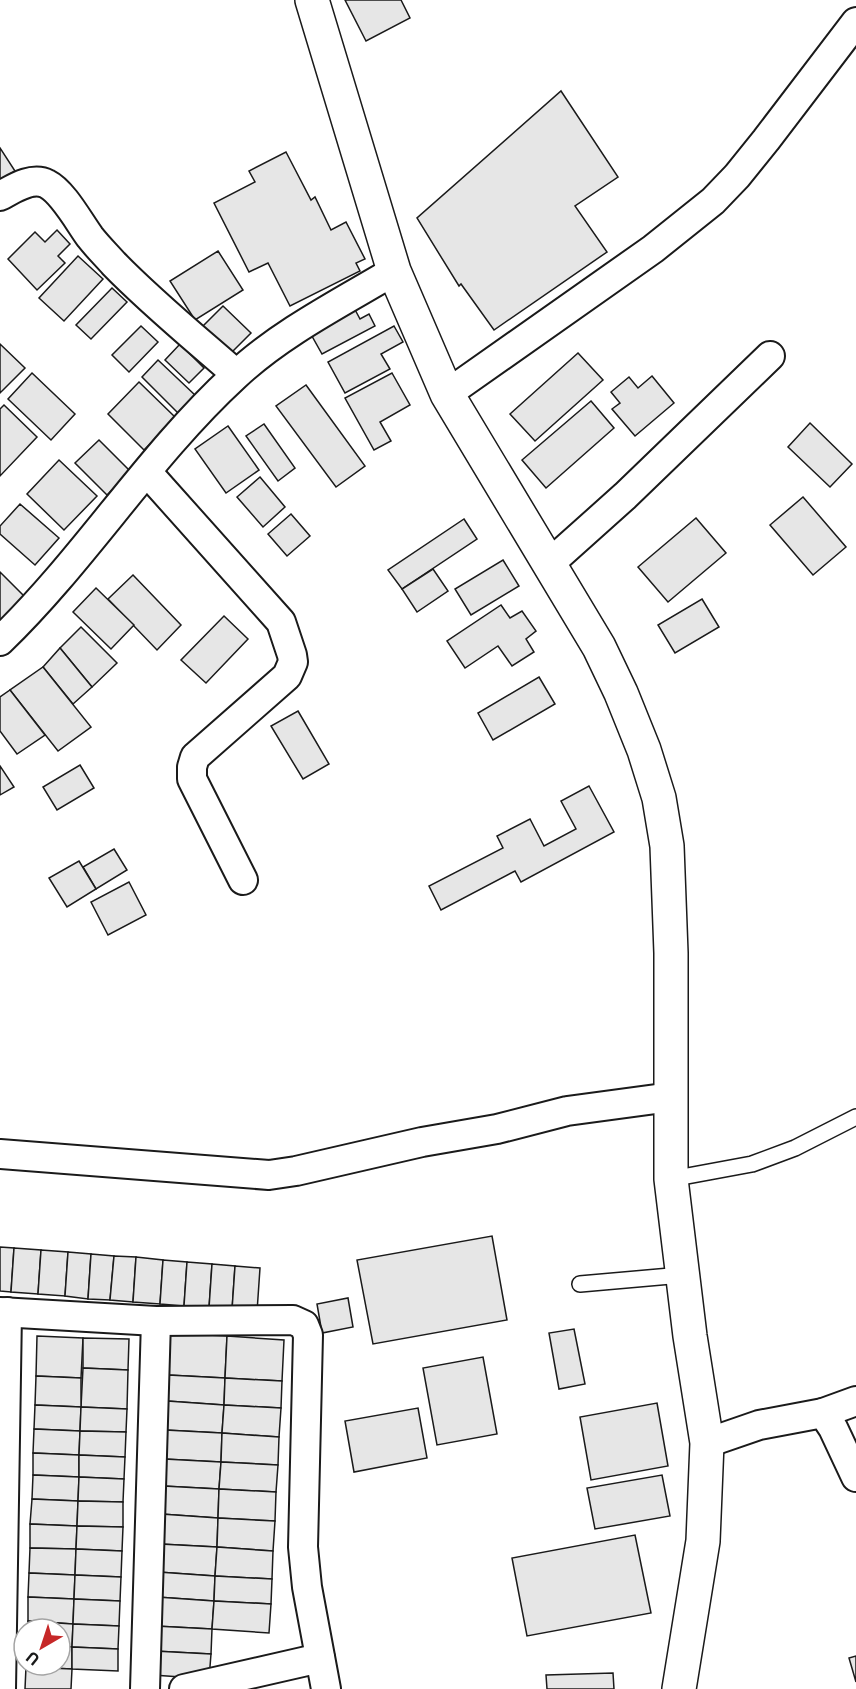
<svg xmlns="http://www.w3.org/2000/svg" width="856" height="1689" font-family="'Noto Sans',sans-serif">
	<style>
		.building { fill: #e6e6e6; stroke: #1a1a1a; stroke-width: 1.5 }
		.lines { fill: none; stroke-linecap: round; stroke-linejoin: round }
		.service-casing { stroke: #1a1a1a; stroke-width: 18 }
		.minor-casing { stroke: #1a1a1a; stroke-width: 32 }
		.tertiary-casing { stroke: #1a1a1a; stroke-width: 36 }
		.service { stroke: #fff; stroke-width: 15 }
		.minor { stroke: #fff; stroke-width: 28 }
		.tertiary { stroke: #fff; stroke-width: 33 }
	</style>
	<rect width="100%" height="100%" fill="#fff"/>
	<!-- building -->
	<g class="building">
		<path d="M345 0H401L410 18 366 41Z"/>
		<path d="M561 91 618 177 575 206 607 252 494 330 461 284 459 286 417 218Z"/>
		<path d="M0 148 15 171 0 180Z"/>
		<path d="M286 152 311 200 315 197 331 230 346 222 365 259 356 263 360 271 290 306 268 263 249 272 214 203 255 182 249 171Z"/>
		<path d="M57 230 70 244 58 256 65 263 37 290 8 259 35 232 45 242Z"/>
		<path d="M218 251 243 290 195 320 170 281Z"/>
		<path d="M78 256 103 279 64 321 39 298Z"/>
		<path d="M112 288 127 302 91 339 76 325Z"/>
		<path d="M352 304 360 319 369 314 375 326 322 354 308 329Z"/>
		<path d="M223 306 251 333 230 354 202 327Z"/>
		<path d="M141 326 158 342 129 372 112 355Z"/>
		<path d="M394 326 403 342 381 354 390 369 345 393 328 362Z"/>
		<path d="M0 344 25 368 0 393Z"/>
		<path d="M180 344 204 368 189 383 165 360Z"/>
		<path d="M578 353 603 380 535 441 510 414Z"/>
		<path d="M158 360 196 396 179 414 142 377Z"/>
		<path d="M32 373 75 414 51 440 8 399Z"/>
		<path d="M392 373 410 405 380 422 391 441 374 450 345 398Z"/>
		<path d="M652 376 674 403 635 436 612 409 620 403 611 392 629 377 638 388Z"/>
		<path d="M139 382 176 418 144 450 108 414Z"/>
		<path d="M306 385 365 466 336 487 276 406Z"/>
		<path d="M591 401 614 428 546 488 522 460Z"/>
		<path d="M4 405 37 437 0 476V409Z"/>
		<path d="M810 423 852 464 830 487 788 447Z"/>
		<path d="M264 424 295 468 278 481 246 436Z"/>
		<path d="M228 426 259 470 226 493 195 449Z"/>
		<path d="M99 440 131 472 107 495 75 463Z"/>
		<path d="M59 460 97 496 64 530 27 494Z"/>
		<path d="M260 477 285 507 263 527 237 497Z"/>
		<path d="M803 497 846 547 813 575 770 525Z"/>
		<path d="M20 504 59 538 35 565 0 534V526Z"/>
		<path d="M291 514 310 536 287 556 268 534Z"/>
		<path d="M696 518 726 553 668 602 638 567Z"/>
		<path d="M464 519 477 539 402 589 388 570Z"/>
		<path d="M503 560 519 586 471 615 455 589Z"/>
		<path d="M433 569 448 591 417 612 402 589Z"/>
		<path d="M0 572 25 597 0 622Z"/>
		<path d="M133 575 181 625 157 650 108 599Z"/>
		<path d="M96 588 134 625 111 649 73 612Z"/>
		<path d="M702 599 719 627 675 653 658 625Z"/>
		<path d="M501 605 510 618 522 611 536 631 526 639 534 652 512 666 498 646 465 668 447 641Z"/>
		<path d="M224 616 248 639 206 683 181 660Z"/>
		<path d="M81 627 117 663 92 687 60 648Z"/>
		<path d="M60 648 92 687 73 704 43 667Z"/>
		<path d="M43 667 91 727 58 751 10 690Z"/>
		<path d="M539 677 555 704 493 740 478 713Z"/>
		<path d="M10 690 45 735 17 754 0 731V697Z"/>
		<path d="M298 711 329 764 303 779 271 726Z"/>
		<path d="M80 765 94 788 57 810 43 787Z"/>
		<path d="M0 766 14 787 0 795Z"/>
		<path d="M589 786 614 832 521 882 515 871 441 910 429 886 503 848 497 836 530 819 544 846 576 829 561 801Z"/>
		<path d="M114 849 127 870 96 889 83 867Z"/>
		<path d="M79 861 96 889 67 907 49 878Z"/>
		<path d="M129 882 146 915 108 935 91 902Z"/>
		<path d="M492 1236 507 1320 373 1344 357 1260Z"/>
		<path d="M0 1247 14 1248 11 1292 0 1291Z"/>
		<path d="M14 1248 41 1250 38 1294 11 1292Z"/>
		<path d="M41 1250 68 1252 65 1296 38 1294Z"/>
		<path d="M68 1252 91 1254 88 1299 65 1296Z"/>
		<path d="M91 1254 114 1256 110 1300 88 1299Z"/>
		<path d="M114 1256 136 1257 133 1302 110 1300Z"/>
		<path d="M136 1257 163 1260 160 1304 133 1302Z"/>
		<path d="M163 1260 187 1262 184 1306 160 1304Z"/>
		<path d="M187 1262 212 1264 209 1308 184 1306Z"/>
		<path d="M212 1264 235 1266 232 1310 209 1308Z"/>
		<path d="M235 1266 260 1268 257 1312 232 1310Z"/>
		<path d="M348 1298 353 1327 322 1333 317 1304Z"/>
		<path d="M574 1329 585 1384 559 1389 549 1333Z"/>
		<path d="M170 1333 227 1336 225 1378 168 1375Z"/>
		<path d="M37 1336 83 1338 81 1378 36 1376Z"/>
		<path d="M227 1336 284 1340 282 1381 225 1378Z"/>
		<path d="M83 1338 129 1339 128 1370 83 1368Z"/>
		<path d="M483 1357 497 1434 437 1445 423 1368Z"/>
		<path d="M83 1368 128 1370 127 1409 81 1407Z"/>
		<path d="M168 1375 225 1378 224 1405 167 1401Z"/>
		<path d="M36 1376 81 1378V1407L35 1405Z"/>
		<path d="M225 1378 282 1381 281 1408 224 1405Z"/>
		<path d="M167 1401 224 1405 222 1433 165 1430Z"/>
		<path d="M657 1403 668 1466 591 1480 580 1417Z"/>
		<path d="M35 1405 81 1407 80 1431 34 1429Z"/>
		<path d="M224 1405 281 1408 279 1437 222 1433Z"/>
		<path d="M81 1407 127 1409 126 1432 80 1431Z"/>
		<path d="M418 1408 427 1458 354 1472 345 1421Z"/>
		<path d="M34 1429 80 1431 79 1455 33 1453Z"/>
		<path d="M165 1430 222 1433 221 1462 164 1459Z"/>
		<path d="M80 1431 126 1432 125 1457 79 1455Z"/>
		<path d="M222 1433 279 1437 278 1465 221 1462Z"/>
		<path d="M33 1453 79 1455V1477L33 1475Z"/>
		<path d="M79 1455 125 1457 124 1479 79 1477Z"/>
		<path d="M164 1459 221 1462 219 1489 163 1486Z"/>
		<path d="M221 1462 278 1465 276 1492 219 1489Z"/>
		<path d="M33 1475 79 1477 78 1501 32 1499Z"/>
		<path d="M662 1475 670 1516 595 1529 587 1488Z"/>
		<path d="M79 1477 124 1479 123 1502 78 1501Z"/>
		<path d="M163 1486 219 1489 218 1518 161 1514Z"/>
		<path d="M219 1489 276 1492 275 1521 218 1518Z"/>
		<path d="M32 1499 78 1501 77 1526 30 1524Z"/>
		<path d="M78 1501 123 1502V1527L77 1526Z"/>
		<path d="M161 1514 218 1518 217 1547 160 1544Z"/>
		<path d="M218 1518 275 1521 273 1551 217 1547Z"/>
		<path d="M30 1524 77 1526 76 1549 30 1548Z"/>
		<path d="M77 1526 123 1527 122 1551 76 1549Z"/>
		<path d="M635 1535 651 1613 527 1636 512 1558Z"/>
		<path d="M160 1544 217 1547 215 1576 158 1572Z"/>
		<path d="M217 1547 273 1551 272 1579 215 1576Z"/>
		<path d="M30 1548 76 1549 75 1575 29 1573Z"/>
		<path d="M76 1549 122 1551 121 1577 75 1575Z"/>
		<path d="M158 1572 215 1576 214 1601 157 1597Z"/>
		<path d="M29 1573 75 1575 74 1599 28 1597Z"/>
		<path d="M75 1575 121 1577 120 1601 74 1599Z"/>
		<path d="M215 1576 272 1579 271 1604 214 1601Z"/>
		<path d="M28 1597 74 1599 73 1624 28 1621Z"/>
		<path d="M157 1597 214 1601 212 1629 155 1626Z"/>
		<path d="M74 1599 120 1601 119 1626 73 1624Z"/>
		<path d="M214 1601 271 1604 269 1633 212 1629Z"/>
		<path d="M28 1621 73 1624 72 1647 60 1646V1629H27Z"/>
		<path d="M73 1624 119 1626 118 1649 72 1647Z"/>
		<path d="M155 1626 212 1629 211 1654 154 1651Z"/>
		<path d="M60 1646 72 1647V1669L26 1667V1665H60Z"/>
		<path d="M72 1647 118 1649V1671L72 1669Z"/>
		<path d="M154 1651 211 1654 209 1679 153 1675Z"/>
		<path d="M856 1656V1682L849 1658Z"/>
		<path d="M26 1667 72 1669 71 1689H25Z"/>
		<path d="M613 1673 614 1689H547L546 1675Z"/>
	</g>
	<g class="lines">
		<!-- service casing -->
		<g class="service-casing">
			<g id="service">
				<path d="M671 1179 752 1164 795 1148 856 1117"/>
				<path d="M580 1284 682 1275"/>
			</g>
		</g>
		<!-- minor casing -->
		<g class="minor-casing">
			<g id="minor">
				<path d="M0 196C13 189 32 176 47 184 63 192 79 222 90 237 97 246 106 255 114 264 152 303 195 338 236 374"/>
				<path d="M447 394 653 249 713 201 737 176 766 140 856 22"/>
				<path d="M147 472 281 622 292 655 293 662 287 676 195 757 192 767V779L243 880"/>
				<path d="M549 564 625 496 770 356"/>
				<path d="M0 641C85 559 148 456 235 376 279 334 342 302 394 271"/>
				<path d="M0 1154 269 1175 296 1171 422 1142 497 1129 567 1111 671 1097"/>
				<path d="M0 1312 156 1321 293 1320 304 1325 308 1335 303 1547 307 1587 326 1689"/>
				<path d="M823 1413 856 1401"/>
				<path d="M707 1443 759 1425 823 1413 833 1428 856 1477"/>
				<path d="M1 1689 7 1312"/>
				<path d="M145 1689 156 1321"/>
				<path d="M184 1689 320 1658"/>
			</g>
		</g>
		<!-- tertiary casing -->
		<g class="tertiary-casing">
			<path id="tertiary" d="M312 0 394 271 447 394 599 647 621 693 644 750 659 798 667 846 671 953V1179L690 1336 707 1443 703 1541 679 1689"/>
		</g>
		<!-- service -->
		<use href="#service" class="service"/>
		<!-- minor -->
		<use href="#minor" class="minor"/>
		<!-- tertiary -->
		<use href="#tertiary" class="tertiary"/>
	</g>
	<!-- north arrow -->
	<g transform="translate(42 1647) rotate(219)"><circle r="28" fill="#ffffff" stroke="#a3a3a3" stroke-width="1.5"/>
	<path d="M0-4.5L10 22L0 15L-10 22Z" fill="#c62828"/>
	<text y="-9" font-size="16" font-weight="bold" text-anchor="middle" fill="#1a1a1a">U</text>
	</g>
</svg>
